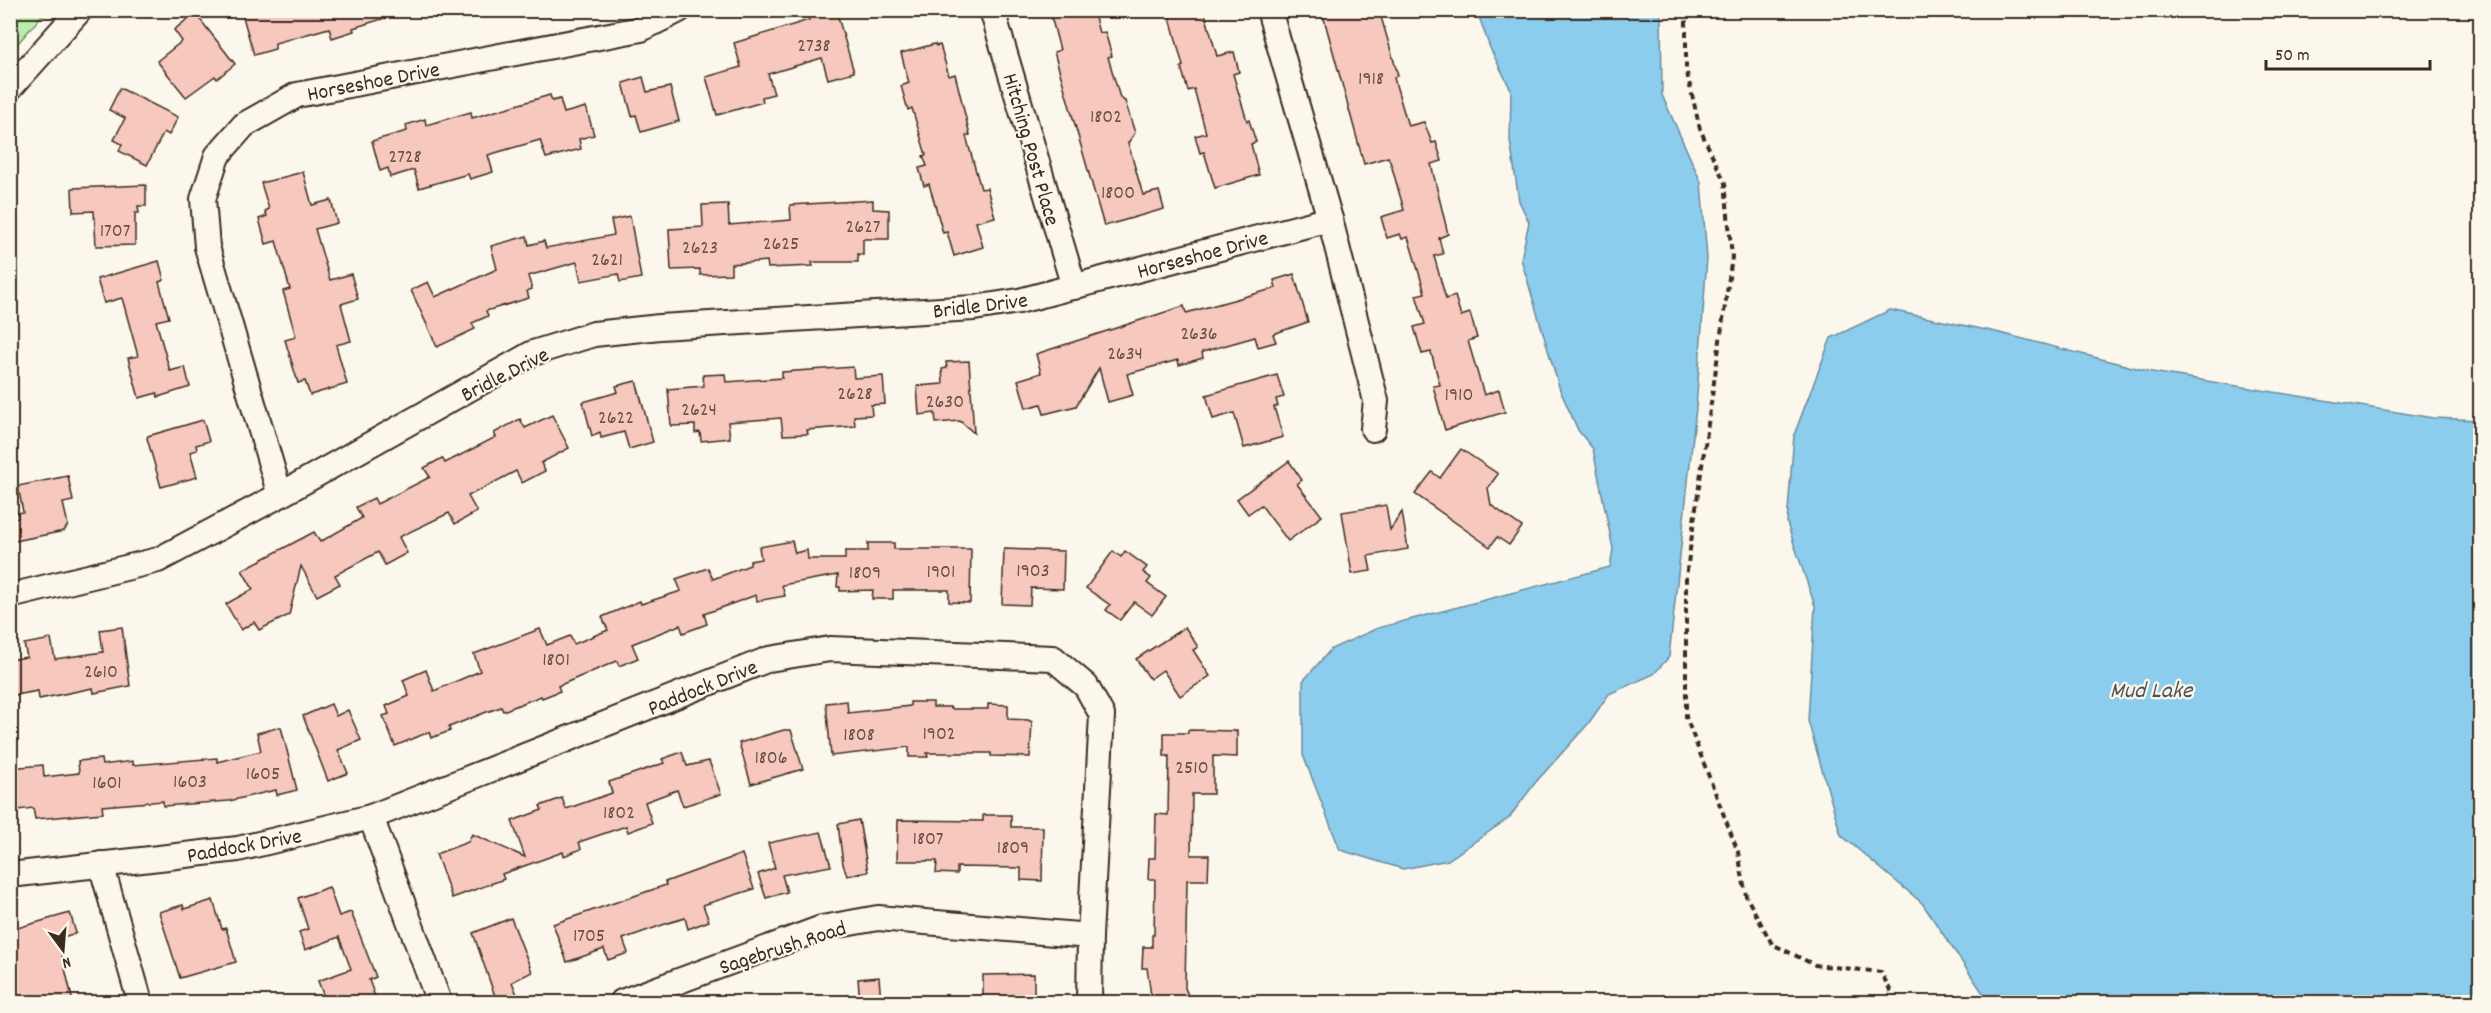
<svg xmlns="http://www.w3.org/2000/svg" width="2491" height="1013" font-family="Dekko,sans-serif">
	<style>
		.green { fill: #b9edad; stroke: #7a8c66; stroke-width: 1.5 }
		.water { fill: #8ccced; stroke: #6c8b9a; stroke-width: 1.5 }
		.building { fill: #f7c8bd; stroke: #3b2a1e; stroke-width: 1.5 }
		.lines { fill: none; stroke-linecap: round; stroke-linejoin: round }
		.minor-casing { stroke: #3b2a1e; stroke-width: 28 }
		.path { stroke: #3b2a1e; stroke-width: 4; stroke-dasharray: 6 4.5; stroke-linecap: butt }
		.minor { stroke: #fbf7ec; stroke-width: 24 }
		.labels { text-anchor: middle; stroke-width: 4.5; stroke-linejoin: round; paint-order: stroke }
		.number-label { font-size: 20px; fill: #6a5246 }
		.street-label { font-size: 22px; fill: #3b2a1e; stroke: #fbf7ec }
		.water-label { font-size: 24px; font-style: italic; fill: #4f5252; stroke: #fbf7ec }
	</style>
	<rect width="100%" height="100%" fill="#fbf7ec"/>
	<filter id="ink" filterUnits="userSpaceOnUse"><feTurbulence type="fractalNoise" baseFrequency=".0167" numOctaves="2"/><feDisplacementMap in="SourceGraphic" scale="12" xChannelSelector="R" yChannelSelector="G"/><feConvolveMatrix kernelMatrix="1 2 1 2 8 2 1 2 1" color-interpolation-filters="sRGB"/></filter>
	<g filter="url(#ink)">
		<!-- green -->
		<path class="green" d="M11 10 46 11 11 51 10 11Z"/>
		<!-- water -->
		<g class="water">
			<path d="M1477 11H1661L1662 95 1701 182 1707 258 1696 408 1669 657 1654 674 1609 694 1588 724 1535 783 1509 818 1448 860 1403 869 1340 850 1303 755V681L1331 649 1378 628 1610 567 1613 549 1593 449 1578 430 1560 390 1521 259 1529 222 1519 201 1510 140 1511 90 1490 48Z"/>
			<path d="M1890 310 1996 332 2152 372 2433 418 2480 420V1002H1989L1922 903 1841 835 1808 721 1815 606 1787 523 1794 435 1831 338Z"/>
		</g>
		<!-- building -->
		<g class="building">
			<path d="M241 10H395V15L353 28 354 31 332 38 329 28 275 43V49L254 55Z"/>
			<path d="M807 10H836L854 72 828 79 822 58 768 74 774 94 762 97 763 102 717 115 706 77 741 67 734 43 809 20Z"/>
			<path d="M1070 10H1093L1099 33 1105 32 1112 56 1108 57 1120 98 1125 101 1135 133 1128 143 1143 195 1159 191 1164 209 1104 226 1054 52 1060 50 1051 16Z"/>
			<path d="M1168 10H1204L1217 56 1234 52 1239 72 1233 74 1247 121 1249 120 1256 142 1251 144 1259 175 1215 188 1204 152 1200 153 1195 136 1206 133 1194 89 1188 91 1181 67 1183 66Z"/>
			<path d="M1338 10H1379L1398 75 1394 78 1408 126 1424 122 1432 143 1436 142 1442 161 1431 164 1448 234 1439 238 1443 254 1434 256 1446 299 1455 296 1461 316 1470 313 1477 338 1468 341 1484 395 1499 390 1505 412 1445 430 1433 386 1440 385 1431 352 1422 354 1414 327 1425 324 1416 295 1425 293 1408 237 1402 239 1400 234 1387 238 1381 217 1404 210 1391 164 1388 157 1364 164 1323 15Z"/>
			<path d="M195 13 235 64 217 79 215 76 186 97 157 61 182 41 174 30Z"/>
			<path d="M935 44 936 46 940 45 949 76 955 74 970 135 966 136 981 189 987 188 995 217 976 222 983 247 954 256 947 232 943 233 929 184 924 186 919 168 927 166 923 156 926 155 912 108 908 110 901 86 909 83 901 53Z"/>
			<path d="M643 77 647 92 670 87 679 121 641 132 636 115 632 116 623 83Z"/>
			<path d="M120 88 178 117 169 135 164 132 147 165 119 151 122 144 114 140 125 118 109 110Z"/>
			<path d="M550 95 552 101 560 99 564 113 586 107 594 135 579 139 581 149 546 158 540 140 488 155 493 172 470 179 468 174 419 188 414 170 390 177 388 168 380 171 372 141 407 131 406 125 425 119 426 125 471 112 472 118Z"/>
			<path d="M303 172 312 205 331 200 337 223 315 229 330 280 351 274 358 299 341 304 351 341 336 345 347 384 310 395 305 381 298 383 285 340 296 337 283 291 290 289 276 241 266 244 259 219 267 216 265 211 269 209 261 183Z"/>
			<path d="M146 185V206H138L139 213H135V245L96 246 94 211 73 212 72 188Z"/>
			<path d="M873 200V209L889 210V239H863V255L858 254V262H812L813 266 768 268 767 261 731 264V274L700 275V269L671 270 669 229 703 227 702 205 728 204 729 225 791 220 790 205Z"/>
			<path d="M630 216 641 278 620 282 618 274 581 281 577 262 528 276 532 289 527 291 529 298 486 311 488 316 472 323 475 329 437 347 411 290 428 282 435 297 497 269 491 246 527 236 529 245 544 241 546 248 614 235 611 220Z"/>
			<path d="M159 261 164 280 159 282 169 318 156 321 170 371 185 367 190 387 158 397 157 393 139 398 128 358 138 356 122 298 104 303 97 279Z"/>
			<path d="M1294 274 1308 322 1273 334 1276 342 1258 347 1255 337 1202 352 1203 358 1179 365 1178 360 1127 374 1133 395 1108 402 1099 368 1076 406 1044 414 1041 404 1026 408 1018 380 1041 373 1036 354 1184 306 1186 313 1276 288 1274 280Z"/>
			<path d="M969 361 974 433 960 421 936 423 935 413 919 415 917 386 943 384 942 369 947 368 946 362Z"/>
			<path d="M853 367 854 378 883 376 885 404 871 405 872 415 854 416 855 426 807 430 808 434 783 435 781 418 728 422 730 438 701 441 700 432 695 433V425L671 426 668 389 704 386 703 375 725 374 726 382 782 378V372Z"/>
			<path d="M1277 375 1284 397 1276 399 1278 406 1274 407 1283 437 1244 448 1234 413 1213 419 1206 395Z"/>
			<path d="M636 381 653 442 629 449 624 432 601 438 600 432 592 436 583 402 618 392 616 386Z"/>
			<path d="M552 415 569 448 541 463 545 471 522 483 516 471 468 496 477 512 455 524 449 513 399 537 407 553 385 565 378 552 335 575 340 584 317 596 301 566 289 615 259 630 254 622 241 630 226 604 253 589 242 570 314 532 320 542 362 518 356 507 374 498 377 504 430 477 424 468 442 458 445 463 496 437 494 433 520 419 525 428Z"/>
			<path d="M203 420 209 441 196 445 197 450 190 452 197 477 161 487 147 438 148 436Z"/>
			<path d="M1461 449 1498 474 1488 488 1491 505 1522 527 1509 545 1497 537 1490 547 1415 494 1432 472 1440 478Z"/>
			<path d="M1289 461 1302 480 1297 484 1322 516 1288 541 1261 505 1248 514 1237 499Z"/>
			<path d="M68 476 73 501 63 503 68 525 64 531 10 542V520L18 518 17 513 23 512 18 486Z"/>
			<path d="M1386 505 1390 530 1402 512 1408 549 1368 556 1371 571 1352 574 1342 512Z"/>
			<path d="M792 541 795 553 807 550 808 559H845V551H868V543H894V549H971L970 603 949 602V590H893V599H872L873 590 840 591V587H837L838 575 782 585 785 596 757 601 756 595 704 614 707 624 683 633 680 625 632 644 638 658 619 666 617 661 558 686 560 691 542 698 541 696 503 711 501 707 484 713 449 727 450 731 431 738 429 732 395 746 383 716 389 714 386 706 409 696 403 680 426 670 434 691 480 671 474 654 540 629 547 645 570 636 574 644 608 630 602 617 640 601 641 604 681 591 676 579 708 568 713 579 750 565V561L761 559 759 547Z"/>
			<path d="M1004 549 1064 551 1063 589 1031 588 1030 605 1002 604Z"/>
			<path d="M1113 551 1121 557 1125 551 1147 567 1143 572 1151 578 1147 583 1166 597 1152 615 1134 602 1120 620 1106 610 1110 605 1086 588Z"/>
			<path d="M122 627 130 686 94 693 93 688 39 699 38 691 10 696V660L27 657 24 644 51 639 55 659 103 652 100 630Z"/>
			<path d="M1185 627 1198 647 1193 650 1210 676 1180 696 1163 670 1150 679 1136 659Z"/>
			<path d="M847 701 848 713 910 706V702H933V707H950L951 709H988V704L1008 705V719L1028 720 1032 722 1030 757 991 756V753H927L928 757H909V747L831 756 826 703Z"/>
			<path d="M331 704 336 716 348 710 361 740 338 750 348 773 328 781 303 716Z"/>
			<path d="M281 727 297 790 277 795 276 790 229 801 163 806V801L102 806 103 813 35 819 33 808 10 811V768L43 765 44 777 79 773 78 761 101 759 102 765 133 761V765L217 758V762L261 751 257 733Z"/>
			<path d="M784 730H791L803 769 751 784 739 743Z"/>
			<path d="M1188 730 1237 731V757L1213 756V794H1192L1191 855H1209L1208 880H1187L1185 988 1191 1002H1152L1147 968H1142L1143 947H1152V935H1154L1155 879H1148L1149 858H1155L1156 814 1168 815 1169 756H1164V733H1188Z"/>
			<path d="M682 752 687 766 709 761 721 794 683 806 677 790 645 802 652 823 628 832 626 826 579 842 581 849 564 856 563 852 502 874 504 879 452 898 436 854 468 842 472 834 525 857 512 821 542 810 540 806 562 798 566 809 612 793 609 782 664 763 662 759Z"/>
			<path d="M983 815H1011V827H1043L1042 881 1021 880V868L957 867V874L936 873 937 861H897L898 820 983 821Z"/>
			<path d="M859 820 868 872 847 876 843 864 838 824Z"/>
			<path d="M821 832 831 866 782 875 787 892 766 898 758 874 775 868 768 843Z"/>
			<path d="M742 854 754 889 703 905 709 921 688 929 685 918 668 923 623 939 628 953 608 960 604 949 567 962 553 924 666 885 665 882Z"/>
			<path d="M329 887 339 916 351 912 376 977 369 980 377 1002H326L318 981 351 969 339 937 305 950 299 932 308 929 298 898Z"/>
			<path d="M213 900 222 929 226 928 236 962 180 978 159 912 183 905 184 909Z"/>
			<path d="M70 913 76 933 63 937 64 942 59 943 73 1002H10V930Z"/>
			<path d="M511 918 532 972 512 982 520 1002H497L473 933Z"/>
			<path d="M1034 974V995H1020V1002H983V975Z"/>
			<path d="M879 977 881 1002H860L858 979Z"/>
		</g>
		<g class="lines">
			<!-- minor casing -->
			<g class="minor-casing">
				<g id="minor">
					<path d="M992 10 1074 287"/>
					<path d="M1269 10 1330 219 1376 401 1373 429"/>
					<path d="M10 88 80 10"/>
					<path d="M280 495 207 247 203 199 217 156 244 125 297 95 641 29 679 10"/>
					<path d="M10 596 158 560 280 495 533 353 594 334 660 327 974 308 1019 301 1330 219"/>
					<path d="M371 817 439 1002"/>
					<path d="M101 864 140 1002"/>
					<path d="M10 875 238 849 371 817 769 659 830 649 1053 658 1086 686 1102 715 1090 936 1089 1002"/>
					<path d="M622 1002 822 928 878 918 1090 936"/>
				</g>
			</g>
			<!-- path -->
			<path class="path" d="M1686 10V69L1700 129 1725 183 1732 257 1686 577V717L1738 852 1746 896 1772 944 1815 965 1881 972 1896 1002"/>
			<!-- minor -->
			<use href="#minor" class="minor"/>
		</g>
	</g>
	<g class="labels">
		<!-- number labels -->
		<g class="number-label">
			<text x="814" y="51">2738</text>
			<text x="1371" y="84">1918</text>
			<text x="1106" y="122">1802</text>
			<text x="405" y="162">2728</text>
			<text x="1118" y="198">1800</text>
			<text x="863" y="232">2627</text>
			<text x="115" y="236">1707</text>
			<text x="781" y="249">2625</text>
			<text x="700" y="253">2623</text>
			<text x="607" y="265">2621</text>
			<text x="1199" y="339">2636</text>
			<text x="1125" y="359">2634</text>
			<text x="855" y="399">2628</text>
			<text x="1459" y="400">1910</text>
			<text x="945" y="407">2630</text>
			<text x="699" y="415">2624</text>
			<text x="616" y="423">2622</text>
			<text x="1033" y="576">1903</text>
			<text x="941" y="577">1901</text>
			<text x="865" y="578">1809</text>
			<text x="556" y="665">1801</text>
			<text x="101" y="677">2610</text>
			<text x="939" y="739">1902</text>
			<text x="859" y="740">1808</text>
			<text x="771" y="763">1806</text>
			<text x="1192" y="773">2510</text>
			<text x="263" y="779">1605</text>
			<text x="190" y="787">1603</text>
			<text x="107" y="788">1601</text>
			<text x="619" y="818">1802</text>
			<text x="928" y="844">1807</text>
			<text x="1013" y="853">1809</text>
			<text x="589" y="941">1705</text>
		</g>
		<!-- street labels -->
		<g class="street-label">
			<text transform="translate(373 80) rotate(-11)" y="8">Horseshoe Drive</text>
			<text transform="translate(1033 149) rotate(74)" y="8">Hitching Post Place</text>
			<text transform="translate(1202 253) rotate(-15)" y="8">Horseshoe Drive</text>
			<text transform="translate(980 304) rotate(-7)" y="8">Bridle Drive</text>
			<text transform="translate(504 373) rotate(-27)" y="8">Bridle Drive</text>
			<text transform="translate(702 686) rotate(-22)" y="8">Paddock Drive</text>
			<text transform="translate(244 844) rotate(-10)" y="8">Paddock Drive</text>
			<text transform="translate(782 946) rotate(-18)" y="8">Sagebrush Road</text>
		</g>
		<!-- water labels -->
		<g class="water-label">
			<text x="2151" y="697">Mud Lake</text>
		</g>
	</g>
	<!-- margin -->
	<rect width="2491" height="1013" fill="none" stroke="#fbf7ec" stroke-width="36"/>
	<rect x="18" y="18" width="2455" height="977" fill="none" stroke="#3b2a1e" stroke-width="2" filter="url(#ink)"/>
	<!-- north arrow -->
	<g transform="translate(63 950) rotate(164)" stroke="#fbf7ec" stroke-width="4.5" paint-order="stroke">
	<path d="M0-4.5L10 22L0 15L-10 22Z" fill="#3b2a1e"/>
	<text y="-9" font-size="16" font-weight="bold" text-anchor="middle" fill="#3b2a1e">N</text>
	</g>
	<!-- scale -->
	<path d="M2266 60v9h164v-9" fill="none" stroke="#3b2a1e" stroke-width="3"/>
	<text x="2275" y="60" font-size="18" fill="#3b2a1e" stroke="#fbf7ec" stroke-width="4.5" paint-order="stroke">50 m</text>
</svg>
